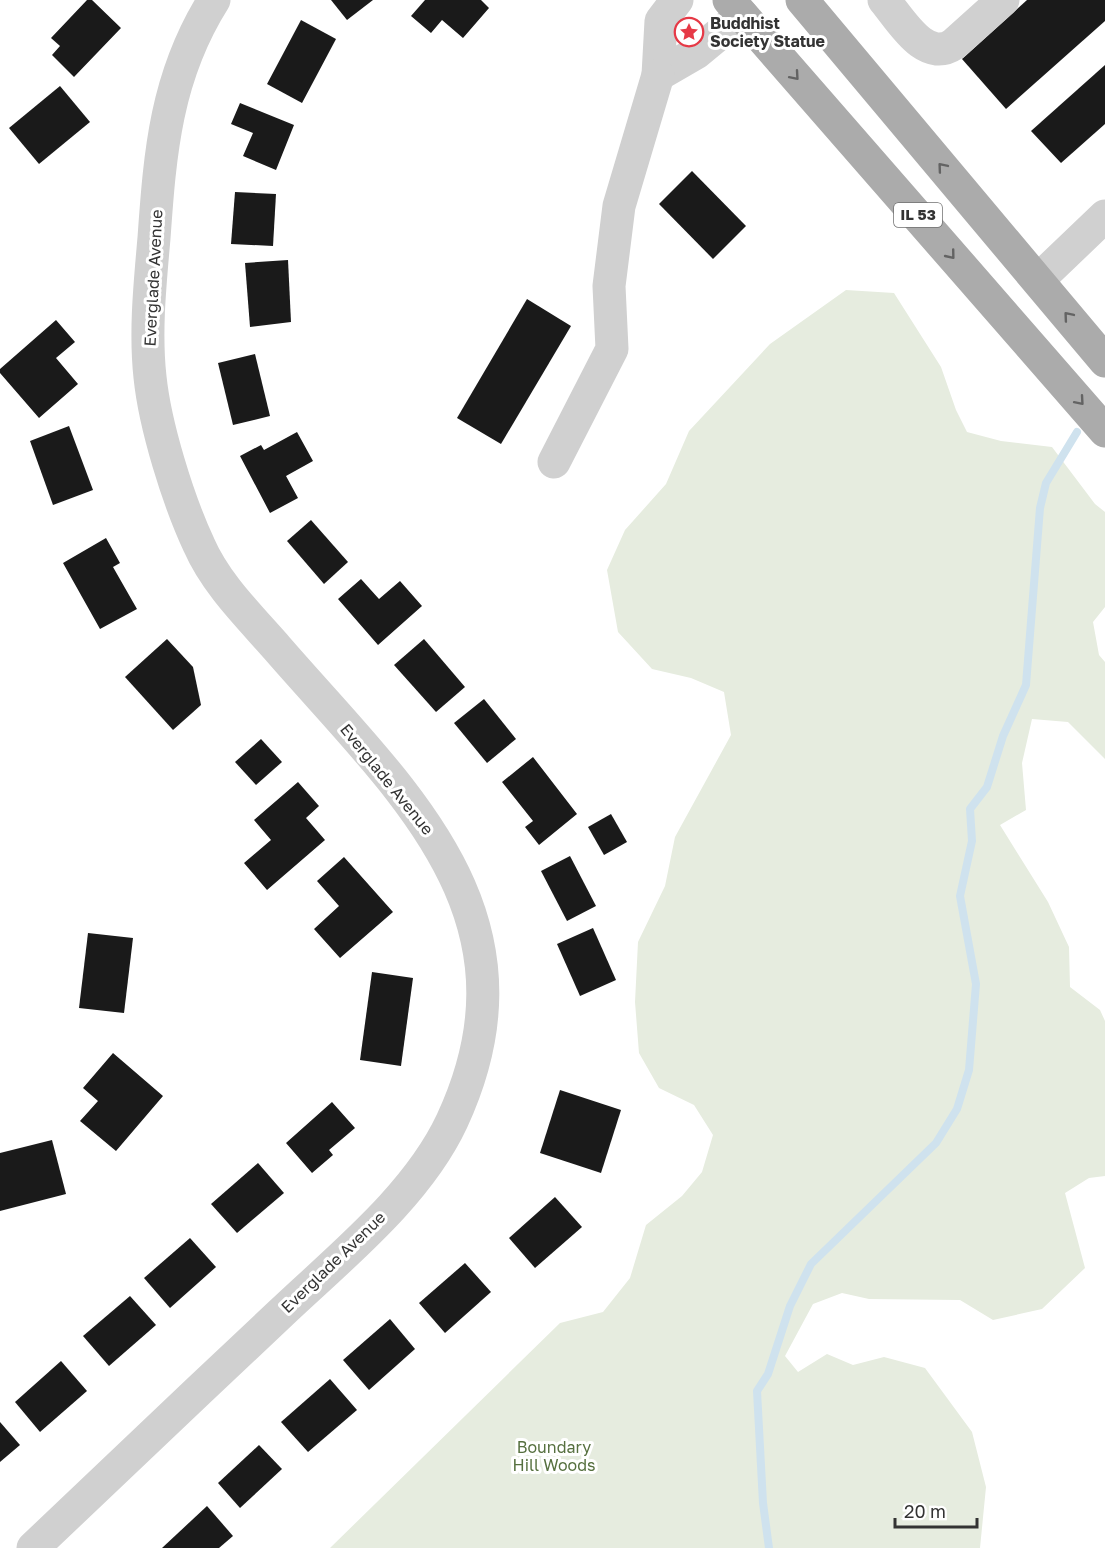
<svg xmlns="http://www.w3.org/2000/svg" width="1105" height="1548" font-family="'Golos Text',sans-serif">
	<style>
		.green { fill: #e6ecdf }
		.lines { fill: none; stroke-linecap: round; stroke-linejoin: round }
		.stream { stroke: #cfe2ee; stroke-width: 8 }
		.building { fill: #1a1a1a }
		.minor { stroke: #d0d0d0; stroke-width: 33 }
		.major { stroke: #ababab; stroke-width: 33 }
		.oneway { stroke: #636363 }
		.labels { text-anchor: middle; stroke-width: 6; stroke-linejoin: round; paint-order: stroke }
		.shield { fill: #fff; stroke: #707070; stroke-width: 1.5 }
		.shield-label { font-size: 15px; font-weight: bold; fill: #333 }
		.poi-label { font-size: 16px; font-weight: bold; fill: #333; stroke: #fff; text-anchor: start }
		.street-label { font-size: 16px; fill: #333; stroke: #fff }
		.park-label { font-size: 16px; fill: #56703f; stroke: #fff }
	</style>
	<rect width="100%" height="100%" fill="#fff"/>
	<!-- green -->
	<path class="green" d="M846 290 894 293 941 367 956 410 967 432 1001 441 1052 447 1095 504 1105 512V607L1093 622 1099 655 1105 662V759L1068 722 1032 719 1022 763 1026 810 1000 825 1048 902 1069 947 1070 987 1100 1010 1105 1021V1176L1089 1178 1065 1193 1085 1268 1042 1309 993 1320 960 1300 869 1299 842 1293 813 1304 785 1356 798 1372 827 1354 853 1365 884 1357 925 1368 972 1432 986 1487 980 1548H330L560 1323 603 1312 630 1278 646 1225 682 1196 702 1172 713 1135 694 1105 659 1088 639 1053 635 1002 638 942 665 886 675 837 731 735 724 692 691 678 652 669 618 632 607 570 625 530 666 484 689 431 770 344Z"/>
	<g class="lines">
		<!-- stream -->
		<path class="stream" d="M769 1548 763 1503 757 1391 768 1374 790 1306 811 1264 936 1143 957 1109 969 1070 976 984 960 896 972 841 970 809 987 787 1003 736 1026 685 1040 508 1046 483 1077 432"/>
	</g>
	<!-- building -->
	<g class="building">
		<path d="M87 0H92L121 28 74 77 52 55 60 46 51 38Z"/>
		<path d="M331 0H373L347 20Z"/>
		<path d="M425 0H481L489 8 463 38 442 20 431 33 411 16Z"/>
		<path d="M1027 0H1105V21L1006 109 962 59Z"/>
		<path d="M301 20 336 39 302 103 267 84Z"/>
		<path d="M1105 65V124L1061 163 1031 131Z"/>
		<path d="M60 86 90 122 39 164 9 128Z"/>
		<path d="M240 103 294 125 276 170 243 156 253 133 231 124Z"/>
		<path d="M692 171 746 226 713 259 659 204Z"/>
		<path d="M235 192 276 194 273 246 231 244Z"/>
		<path d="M288 260 291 322 250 327 245 263Z"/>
		<path d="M527 299 571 326 501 444 457 418Z"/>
		<path d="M56 320 75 342 56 358 78 384 39 418 0 373V369Z"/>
		<path d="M255 354 270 416 233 425 218 363Z"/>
		<path d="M69 426 93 490 53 505 30 441Z"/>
		<path d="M297 432 313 461 286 476 298 498 270 513 240 456 261 445 264 450Z"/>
		<path d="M311 520 348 562 324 584 287 541Z"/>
		<path d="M106 538 120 563 113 567 137 609 100 629 63 563Z"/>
		<path d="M361 579 379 599 400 581 422 606 378 645 338 599Z"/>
		<path d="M167 639 193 667 201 705 173 730 125 677Z"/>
		<path d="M424 639 465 687 436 712 394 665Z"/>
		<path d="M484 699 516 739 487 763 454 723Z"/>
		<path d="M261 739 282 762 256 785 235 762Z"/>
		<path d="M533 757 577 814 539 845 525 827 533 821 502 782Z"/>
		<path d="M298 782 319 806 306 818 325 840 267 890 244 863 271 840 254 820Z"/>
		<path d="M611 814 627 842 604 855 588 827Z"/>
		<path d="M570 856 596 906 567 921 541 871Z"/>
		<path d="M344 857 393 912 340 958 314 929 339 906 317 881Z"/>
		<path d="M593 928 616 980 580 996 557 944Z"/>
		<path d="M88 933 133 938 124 1013 79 1008Z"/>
		<path d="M372 972 413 978 401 1066 360 1060Z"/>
		<path d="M113 1053 163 1096 116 1151 80 1121 98 1101 83 1088Z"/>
		<path d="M560 1090 621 1110 601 1173 540 1153Z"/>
		<path d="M332 1102 355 1128 329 1150 333 1155 312 1173 286 1143Z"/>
		<path d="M52 1140 66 1194 0 1211V1153Z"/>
		<path d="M258 1163 284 1193 237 1233 211 1204Z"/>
		<path d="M555 1197 582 1227 535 1268 509 1238Z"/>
		<path d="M190 1238 216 1267 170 1308 144 1278Z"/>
		<path d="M465 1263 491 1292 445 1333 419 1303Z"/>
		<path d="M130 1296 156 1325 109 1366 83 1336Z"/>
		<path d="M390 1319 415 1349 369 1390 343 1360Z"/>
		<path d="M61 1361 87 1391 40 1432 15 1402Z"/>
		<path d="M330 1379 357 1410 308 1452 281 1422Z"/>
		<path d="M0 1422 20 1445 0 1462Z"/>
		<path d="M259 1445 282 1469 240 1508 218 1483Z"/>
		<path d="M207 1506 233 1536 219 1548H162Z"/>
	</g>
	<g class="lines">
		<!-- minor -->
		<g class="minor">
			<path d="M677 0 661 21 658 75 696 53 742 15"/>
			<path d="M884 0C901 20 925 64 954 44L1003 0"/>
			<path d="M1038 280 1105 216"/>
			<path d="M554 462 612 349 609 286 619 206 658 75"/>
			<path d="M33 1548C115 1470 198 1391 281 1313 340 1257 417 1196 452 1121 548 914 400 790 277 648 249 616 216 584 199 545 178 500 155 426 150 377 145 331 150 284 154 238 160 152 166 76 214 0"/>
		</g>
		<!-- major -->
		<g class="major">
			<path d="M729 0 1105 431"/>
			<path d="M802 0 1105 361"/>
		</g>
	</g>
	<!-- one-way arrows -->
	<defs><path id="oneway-chevron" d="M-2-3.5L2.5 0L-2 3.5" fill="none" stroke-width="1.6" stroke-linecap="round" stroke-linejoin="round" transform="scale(1.5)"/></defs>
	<g class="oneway">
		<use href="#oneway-chevron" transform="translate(795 76) rotate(49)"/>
		<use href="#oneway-chevron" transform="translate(942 167) rotate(-130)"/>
		<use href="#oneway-chevron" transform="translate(951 255) rotate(51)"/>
		<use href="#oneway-chevron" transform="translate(1068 316) rotate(-130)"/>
		<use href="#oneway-chevron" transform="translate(1080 401) rotate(49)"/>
	</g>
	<!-- icons -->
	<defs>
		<g id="sight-ring" transform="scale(1.5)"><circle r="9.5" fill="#fff" stroke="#e63946" stroke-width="1.5"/><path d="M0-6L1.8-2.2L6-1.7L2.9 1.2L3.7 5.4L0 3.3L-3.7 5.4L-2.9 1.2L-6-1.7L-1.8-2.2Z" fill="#e63946"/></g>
	</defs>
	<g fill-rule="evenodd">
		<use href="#sight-ring" x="689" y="32"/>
	</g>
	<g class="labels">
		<!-- shield labels -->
		<rect class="shield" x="894" y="203" width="48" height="24" rx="4.5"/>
		<g class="shield-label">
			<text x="918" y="220">IL 53</text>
		</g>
		<!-- poi labels -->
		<g class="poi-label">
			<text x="710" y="29">Buddhist<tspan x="710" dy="18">Society Statue</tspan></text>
		</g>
		<!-- street labels -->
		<g class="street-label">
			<text transform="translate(153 278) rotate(-87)" y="6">Everglade Avenue</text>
			<text transform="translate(387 779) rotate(51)" y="6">Everglade Avenue</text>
			<text transform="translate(333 1262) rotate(-44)" y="6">Everglade Avenue</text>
		</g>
		<!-- park labels -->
		<g class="park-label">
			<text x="554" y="1453">Boundary<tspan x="554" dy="18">Hill Woods</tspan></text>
		</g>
	</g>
	<!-- scale -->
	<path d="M895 1518v9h82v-9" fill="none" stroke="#333333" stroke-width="3"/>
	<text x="904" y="1518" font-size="18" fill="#333333" stroke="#ffffff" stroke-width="4.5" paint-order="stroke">20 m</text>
</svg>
